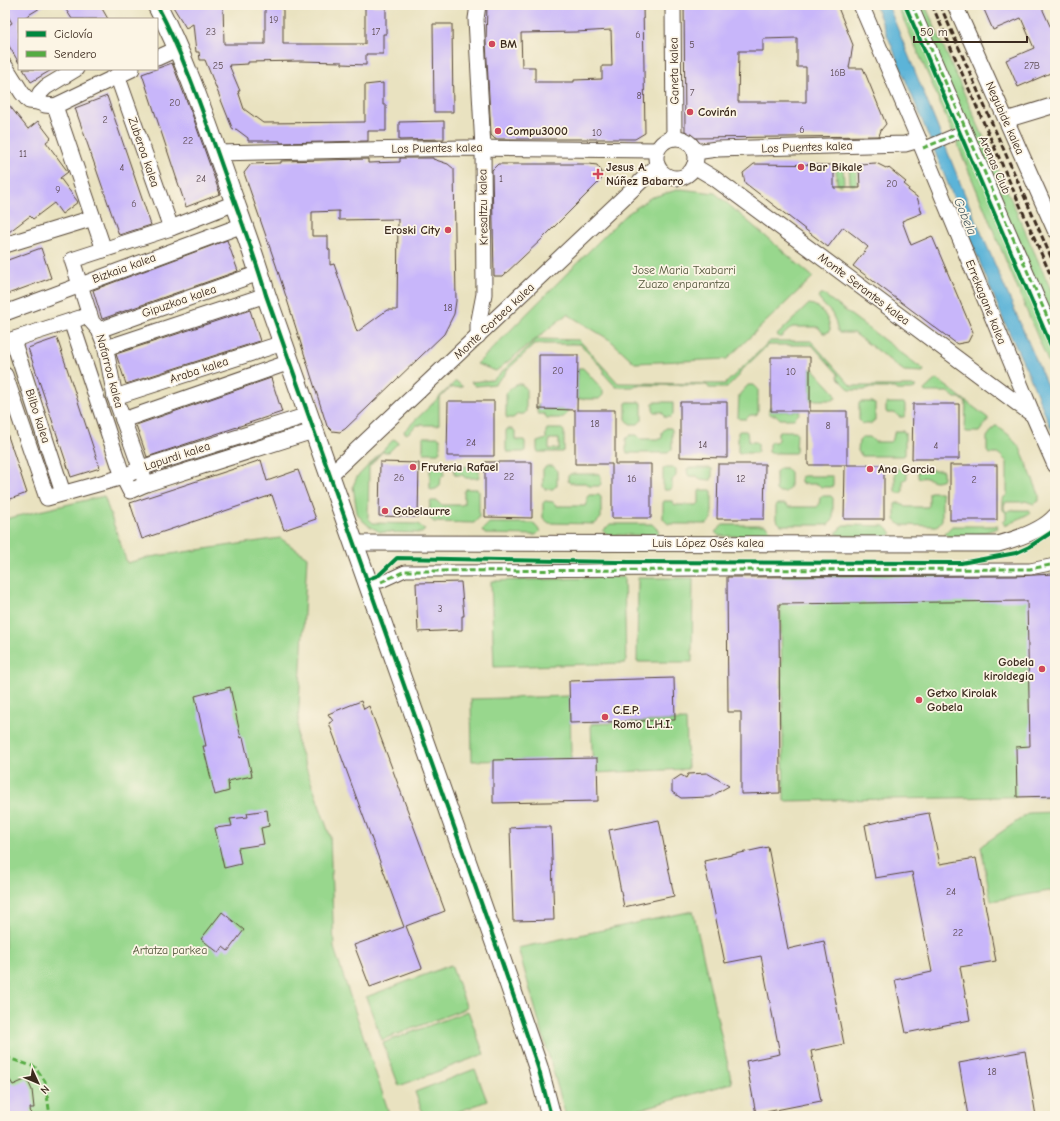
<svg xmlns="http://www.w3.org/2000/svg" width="1060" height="1121" font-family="'Comic Neue',sans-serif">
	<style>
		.green { fill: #98d78d; stroke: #6a8056; fill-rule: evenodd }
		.water { fill: #5bb4d8; stroke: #4b6f7b }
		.building { fill: #c8b6fa; fill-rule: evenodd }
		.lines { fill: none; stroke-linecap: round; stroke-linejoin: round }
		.pedestrian-casing { stroke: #554636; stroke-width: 13 }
		.minor-casing { stroke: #554636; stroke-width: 17 }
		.tertiary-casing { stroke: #554636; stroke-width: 21 }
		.pedestrian { stroke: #fff; stroke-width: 11 }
		.minor { stroke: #fff; stroke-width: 15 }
		.tertiary { stroke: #fff; stroke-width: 19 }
		.rail { stroke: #3b2a1e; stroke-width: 3; stroke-dasharray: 6 3; stroke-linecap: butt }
		.quiet { stroke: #55ab43; stroke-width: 3; stroke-dasharray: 6 3; stroke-linecap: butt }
		.cycleway-casing { stroke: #fcf5e5; stroke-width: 6 }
		.cycleway { stroke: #00873e; stroke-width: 4 }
		.poi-dot { fill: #d1495b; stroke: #fcf5e5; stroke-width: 1.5 }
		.labels { text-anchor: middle; stroke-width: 3.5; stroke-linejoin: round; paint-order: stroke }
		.number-label { font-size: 10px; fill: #5e4d55 }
		.poi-label { font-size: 12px; font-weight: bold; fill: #3b2a1e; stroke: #fcf5e5; text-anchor: start }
		.street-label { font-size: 12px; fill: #3b2a1e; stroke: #fcf5e5 }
		.park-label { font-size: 12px; fill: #52553a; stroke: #fcf5e5 }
		.water-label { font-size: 13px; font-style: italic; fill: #465a5f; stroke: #fcf5e5 }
	</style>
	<rect width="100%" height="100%" fill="#fcf5e5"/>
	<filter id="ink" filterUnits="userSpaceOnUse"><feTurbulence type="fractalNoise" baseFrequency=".025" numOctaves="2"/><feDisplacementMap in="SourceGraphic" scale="8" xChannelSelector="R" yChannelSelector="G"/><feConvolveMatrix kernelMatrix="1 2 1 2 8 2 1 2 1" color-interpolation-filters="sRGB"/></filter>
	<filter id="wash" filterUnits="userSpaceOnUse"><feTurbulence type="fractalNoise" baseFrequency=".012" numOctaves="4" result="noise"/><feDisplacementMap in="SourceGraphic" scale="16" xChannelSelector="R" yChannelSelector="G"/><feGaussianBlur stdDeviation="0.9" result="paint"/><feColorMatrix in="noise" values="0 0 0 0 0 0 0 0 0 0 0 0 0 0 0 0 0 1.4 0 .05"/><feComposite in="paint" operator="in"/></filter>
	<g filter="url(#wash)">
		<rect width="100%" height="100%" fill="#e9e2c0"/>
		<!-- green -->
		<g class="green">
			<path d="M897 5H925L1055 299V378C1002 254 953 128 897 5Z"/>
			<path d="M838 165H842L843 167 844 183 842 185H838L837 184 836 167H838Z"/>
			<path d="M851 165H855V167H857V183L855 185H851L850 183 849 167H851Z"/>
			<path d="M680 189 715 193 813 277 727 359 635 363 610 340 567 314 496 371 477 364 623 217 650 198Z"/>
			<path d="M821 294H823L924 370 923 372 904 371 854 333H839C836 329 837 323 834 318 831 309 822 306 818 297Z"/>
			<path d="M809 304C821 305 830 320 830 330L827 333H823L818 327H792L781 337H779L777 335Z"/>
			<path d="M537 339 579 340 618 383 725 384 770 341H811L851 386H917L912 390H897L894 388H868L865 390H850L838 378V374L812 345H768L740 372 739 376 727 388H709L707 385H636L634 387H616L604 374V370L580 344H535L506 371 505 374 495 384 475 386 471 382 493 380Z"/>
			<path d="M578 368H583L603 390V395L599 399H577Z"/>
			<path d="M810 369H813L835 393 836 398 833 400H810Z"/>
			<path d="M937 379 988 418V420L979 432H967L965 431 966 403 960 398H955L948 392H925L924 390 935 380Z"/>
			<path d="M456 381 463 387 450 388 439 399V424L438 425H417L407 434 404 432V431Z"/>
			<path d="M516 384H521L526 388V412L524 414H518L513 418H507L506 416V393Z"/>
			<path d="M748 385H754L758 389V413L756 415H750L746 419H740L738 418 739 395Z"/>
			<path d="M628 402H640L642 403V420L638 424H630L626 419V403Z"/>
			<path d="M655 402H671L673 403V415L671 417H665L662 412H655L653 410V403Z"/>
			<path d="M860 402H873L875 404V420L870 424H863L859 420V404Z"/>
			<path d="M887 403H903L905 404V416L903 417H899L895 413H887L886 411V404Z"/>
			<path d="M539 404V409L568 410V413L562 418H547L544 414H538L537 412V406Z"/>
			<path d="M771 406V411H800L799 414 794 419H780L776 415H771L769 413V408Z"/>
			<path d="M995 426H997L1009 435 1020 448 1039 494V501L1034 504 1025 501 1023 502H1006L1004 505V509L1007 512 1009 510H1029L1030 513 1005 526 1003 522 1006 519V513L1003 510V498L1007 495V462L999 454H989L987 451V437Z"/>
			<path d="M666 428H671L672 430V449L668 453H627L626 451V439L630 435H637L641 439H660L662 438V432Z"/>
			<path d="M507 429H513L515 431V439L516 440H524L525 442V450L524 452H507L506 450V431Z"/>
			<path d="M547 429H562L564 431V450L562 452H538L537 450V442L546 439V431ZM549 439H559V449H549Z"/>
			<path d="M740 431H746L747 432 748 440 749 442H756L758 444V452L756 453H740L738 452V432Z"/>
			<path d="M780 431H795L797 432 796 452 795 453H771L769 452V444L771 442H776L778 440V432Z"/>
			<path d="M895 431H903L905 433V455L903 456H862L858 451 859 441 863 437H870L875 442H890L893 439 894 433Z"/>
			<path d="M424 437H438L440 438V451L438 453H424L423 451V438Z"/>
			<path d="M394 439 398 442V443L389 452H382L369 467 368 518 373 523 418 524 425 530 422 533 380 532 369 526 362 520 357 513 353 486 357 477Z"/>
			<path d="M432 466H442L444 468V475L441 477 440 486 436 489 431 490 430 488V468Z"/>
			<path d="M456 466 477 467 479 468V477L477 478H466L462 475H456L454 473 455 468Z"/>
			<path d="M547 466H553L557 470V485L553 489H545L543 487V469Z"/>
			<path d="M664 468H674L676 469V476L672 480V488L670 490H664L663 488V469Z"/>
			<path d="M689 468H711L712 469V478L711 480 700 479 697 476H689L688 475 687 469Z"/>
			<path d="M780 468H786L790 472V488L785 492H778L776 490V472Z"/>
			<path d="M897 469H905L907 471V478L903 481V491L901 493H897L895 491V471Z"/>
			<path d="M919 470H941L943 471V479C934 483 933 480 926 478 924 477 922 478 919 478L918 476V471Z"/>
			<path d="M570 474H599L601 476V484L599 486H589L586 483H570L568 481V476Z"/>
			<path d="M803 476H832L833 478V486L831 487H821L818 484H803L801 482V477Z"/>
			<path d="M466 489H477L479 491V518L474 523 434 522 429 518 430 503 431 501H437L441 505H462L464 504V491Z"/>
			<path d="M700 490H711L712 491V519L707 524H668L663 519V503L664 501H672L675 505H697L699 503V491Z"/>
			<path d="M930 492H941L942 493V520L937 526 900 525 895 520V504L897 503H901L906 507H927L929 506V493Z"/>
			<path d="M589 495H599L601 497V518L595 524 549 523 543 518V503L545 501 553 502 557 506H585L587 504V497Z"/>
			<path d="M104 496 127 563 150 557 280 538 307 557 297 742 330 836 334 948 390 1116H5V519Z"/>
			<path d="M821 496H831L833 498V520L828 525H781L776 520V505L777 504H785L789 507H817L819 505 820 498Z"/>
			<path d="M489 523H533L540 531 536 535 485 534 482 530Z"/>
			<path d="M610 524H652L659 531 656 535H607L603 531Z"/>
			<path d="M723 525H765L772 532 768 536H719L715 532Z"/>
			<path d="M843 525 885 526 892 533 888 537 840 536 836 533Z"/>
			<path d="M997 525 998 528 977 535 949 537 945 533 952 526H994Z"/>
			<path d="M780 573H1015L1027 576 1054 574 1055 796 784 801Z"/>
			<path d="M624 577 626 663 494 667 491 581Z"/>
			<path d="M638 578H693L692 662H637Z"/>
			<path d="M570 696 571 759 472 761 471 699Z"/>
			<path d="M686 720 688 769 593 773 591 724Z"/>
			<path d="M1055 812V890L991 901 981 846 1029 813Z"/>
			<path d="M693 911 732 1083 616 1116H566L518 948Z"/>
			<path d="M451 965 467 1008 382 1040 366 997Z"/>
			<path d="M468 1011 484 1054 399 1086 383 1043Z"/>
			<path d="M475 1069 487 1101 446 1116H424L415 1092Z"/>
		</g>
		<!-- water -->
		<path class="water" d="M875 5H888L965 195 1055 404V438L1029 375 1003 319Z"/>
		<g id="blocks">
			<!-- building -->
			<g class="building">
				<path d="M5 5H45L22 19H19V63L5 39V27L12 23 5 11Z"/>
				<path d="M63 5H100L108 19H72Z"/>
				<path d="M172 5H223L224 44H265V5L283 6V44H365V6H386V34H383V54H366V65L342 64V62L300 61 248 62V64L229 65 240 91H238L244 109 263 123 365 122V85L383 83V105H386V131H368V141L280 143V141H248V138L236 129 233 130 205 60H200L199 52H196L193 24 186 28Z"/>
				<path d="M487 5H643L645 133 635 139H495L491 135 486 42ZM611 30 612 66H602V79L574 80V82H535V67H522L521 33 576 32Z"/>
				<path d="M684 5H837L853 45 849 68H863L886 124 881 130 879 136 693 138 685 131ZM797 38V67H806V102H738L739 51H763V39Z"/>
				<path d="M982 5H1050L1042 8 1055 37V71L1018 87 1006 60 1034 48 1021 18 993 30Z"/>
				<path d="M433 24H452L453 112H434Z"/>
				<path d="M172 63 193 117 220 194 186 207 142 74Z"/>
				<path d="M23 69H53L31 82Z"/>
				<path d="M107 96 151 225 119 235 75 108Z"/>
				<path d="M5 100 28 129 38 121 51 138 46 142 68 172 60 178 78 202 62 214 54 203 33 219 30 216 5 235Z"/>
				<path d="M444 121V139L399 140V122Z"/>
				<path d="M400 158H433V159L448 164 454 169 456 301 454 314 444 334 345 429 340 432 332 431 327 426 276 265 244 173 251 164 281 163V161L368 159V163L400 162ZM339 211V220L398 219 397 310H387L357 332 334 264 330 265V250L328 249V236H312V212Z"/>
				<path d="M876 163 888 169 889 168 906 182 904 184 909 188 908 190 917 197 922 213 902 221 911 245 932 236 973 332 968 342 957 344 853 266 868 247 855 236 843 227 828 247 745 183 743 173 754 164 834 165V188H860L859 164Z"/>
				<path d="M498 164H589L597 165 602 172 601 180 542 239 503 276H494L492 170Z"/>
				<path d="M227 240 238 271 102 319 93 290Z"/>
				<path d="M41 248 51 278 5 295V261Z"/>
				<path d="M250 310 260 341 126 384 116 354Z"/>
				<path d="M57 338 100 468 71 477 28 348Z"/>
				<path d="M539 355H578L577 410H615V464H651V518H612V464H575V410L539 409Z"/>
				<path d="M771 357H810V411H847V465H884V519H844L845 465H808V411H771Z"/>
				<path d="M271 378 282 412 147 457 136 425Z"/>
				<path d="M448 401H494V456H447Z"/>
				<path d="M680 402H727V458L680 457Z"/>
				<path d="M913 404H959V459H912Z"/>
				<path d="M7 433 27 493 5 501V434Z"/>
				<path d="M261 460 267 481 298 470 316 519 284 530 272 495 142 539 130 503Z"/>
				<path d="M380 462 419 463 418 517 379 516Z"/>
				<path d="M485 462H532V518L485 517Z"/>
				<path d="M718 464H765L764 519H717Z"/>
				<rect x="950" y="465" width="47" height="55"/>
				<path d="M1054 574 1055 796 1017 797 1016 747 1030 746 1027 601 779 604 780 793 741 794V712H728L727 577 1015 576Z"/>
				<path d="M461 582 464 616H462V630L418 632 416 583Z"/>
				<path d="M674 678 675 720 570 723 569 681Z"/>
				<path d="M230 687 241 738 243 737 252 776 228 781 229 791 215 795 203 746H206L195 696Z"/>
				<path d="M361 701 364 709 369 706 445 911 406 926 422 968 370 987 354 945 404 927 329 723 333 721 328 714Z"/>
				<path d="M597 758 598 801 493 803V760Z"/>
				<path d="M707 773 729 786 710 797 681 798 672 792V781L681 775 686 778 688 774Z"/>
				<path d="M267 810 269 826 261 828 264 844 238 848 241 864 224 868 215 828 232 826 230 819 248 817 247 813Z"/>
				<path d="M929 813 940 864 976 858 996 961 960 967 970 1020 906 1033 895 980 932 972 912 872 875 878 865 825 890 819V820Z"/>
				<path d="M659 820 674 896 624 907 609 830Z"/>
				<path d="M528 827H551L554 920 513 921 510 828Z"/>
				<path d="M768 847 788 949 824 941 844 1044 811 1051 821 1101 756 1114 746 1061 780 1054 761 956 725 963 704 861Z"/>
				<path d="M222 912 244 930 228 951 223 947 219 953 201 939Z"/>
				<path d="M1025 1051 1036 1116H968L959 1063Z"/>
				<path d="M5 1072 13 1085 27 1079 32 1090 34 1108H30L31 1116H5Z"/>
			</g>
		</g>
	</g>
	<g filter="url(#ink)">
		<use href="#blocks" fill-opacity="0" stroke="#554636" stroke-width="1"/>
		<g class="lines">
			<!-- pedestrian casing -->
			<g class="pedestrian-casing">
				<g id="pedestrian">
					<path d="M912 5 1055 335"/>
					<path d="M923 148 965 130"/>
					<path d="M381 582 405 571 1030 569 1055 564"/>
				</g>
			</g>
			<!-- minor casing -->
			<g class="minor-casing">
				<g id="minor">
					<path d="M478 5 476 19 483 148 484 294 478 325V336"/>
					<path d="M673 5 674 138"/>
					<path d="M861 5 919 140 1033 415 1055 465"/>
					<path d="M955 5 1055 230"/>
					<path d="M157 58 179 48"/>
					<path d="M5 66 22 93 29 101 38 102"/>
					<path d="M76 69 46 87 40 93 38 102 45 105 55 106 132 69"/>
					<path d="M117 75 171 228"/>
					<path d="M55 106 104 250"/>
					<path d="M1006 120 1055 105"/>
					<circle cx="676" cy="158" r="20"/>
					<path d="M695 152 717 149 905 144 919 140"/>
					<path d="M217 153 465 148 657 150"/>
					<path d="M694 166 714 178 837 269 1033 415"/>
					<path d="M5 245 93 218"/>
					<path d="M5 313 243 225"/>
					<path d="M71 321 123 477 130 491 146 484 313 431"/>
					<path d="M99 330 259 273"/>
					<path d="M13 340 63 493"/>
					<path d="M5 342 80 318"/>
					<path d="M106 348 266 295"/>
					<path d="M5 375 47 498 123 477 141 468 153 464 308 415"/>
					<path d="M115 397 283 343"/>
					<path d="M123 420 290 362"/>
					<path d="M329 476 657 166"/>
					<path d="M146 484 115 397 105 345 99 330 92 322 72 260 171 228 235 203"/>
					<path d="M353 543 998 544C1016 539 1042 531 1055 516"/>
				</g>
			</g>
			<!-- tertiary casing -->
			<g class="tertiary-casing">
				<path id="tertiary" d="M157 5C186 60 206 121 227 180 240 218 255 256 266 295L497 948 538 1067 551 1116"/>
			</g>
			<!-- pedestrian -->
			<use href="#pedestrian" class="pedestrian"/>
			<!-- minor -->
			<use href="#minor" class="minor"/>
			<!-- tertiary -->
			<use href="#tertiary" class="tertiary"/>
			<!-- rail -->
			<g class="rail">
				<path d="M932 5 1055 285"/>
				<path d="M940 5 1055 266"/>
			</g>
			<!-- quiet -->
			<g class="quiet">
				<path d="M912 5 1055 335"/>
				<path d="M923 148 962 132"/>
				<path d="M381 582 405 571 1030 569 1055 564"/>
				<path d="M5 1057 35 1067 45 1081 50 1116"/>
			</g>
			<!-- cycleway casing -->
			<g class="cycleway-casing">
				<g id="cycleway">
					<path d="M157 5C186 60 206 121 227 180 240 218 255 256 266 295L497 948 538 1067 551 1116"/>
					<path d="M905 5 1055 355"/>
					<path d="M366 580 379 575 397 558 617 562 961 563 1016 553 1029 547 1055 530"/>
				</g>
			</g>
			<!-- cycleway -->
			<use href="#cycleway" class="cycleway"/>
		</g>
	</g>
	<!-- markers -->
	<g class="poi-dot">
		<circle cx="492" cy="44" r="4"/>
		<circle cx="690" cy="112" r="4"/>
		<circle cx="498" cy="131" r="4"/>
		<circle cx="801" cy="167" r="4"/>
		<path d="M596 168h4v4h4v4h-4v4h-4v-4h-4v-4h4z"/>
		<circle cx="448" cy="230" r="4"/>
		<circle cx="413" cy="467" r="4"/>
		<circle cx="870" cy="469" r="4"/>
		<circle cx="385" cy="511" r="4"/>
		<circle cx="1042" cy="669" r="4"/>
		<circle cx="919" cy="700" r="4"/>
		<circle cx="605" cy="717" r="4"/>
	</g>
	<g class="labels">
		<!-- number labels -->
		<g class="number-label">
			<text x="274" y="23">19</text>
			<text x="211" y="35">23</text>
			<text x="376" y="35">17</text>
			<text x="638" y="38">6</text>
			<text x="692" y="48">5</text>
			<text x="218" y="69">25</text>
			<text x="1032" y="69">27B</text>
			<text x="838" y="76">16B</text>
			<text x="692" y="96">7</text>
			<text x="639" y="99">8</text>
			<text x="175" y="106">20</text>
			<text x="105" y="123">2</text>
			<text x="802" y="133">6</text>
			<text x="597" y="136">10</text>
			<text x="188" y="144">22</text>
			<text x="23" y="157">11</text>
			<text x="122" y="171">4</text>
			<text x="201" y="182">24</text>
			<text x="501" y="182">1</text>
			<text x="892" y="187">20</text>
			<text x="58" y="193">9</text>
			<text x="134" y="207">6</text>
			<text x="448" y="311">18</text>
			<text x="558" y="374">20</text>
			<text x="791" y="375">10</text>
			<text x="595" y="427">18</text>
			<text x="828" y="429">8</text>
			<text x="471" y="446">24</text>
			<text x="703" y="448">14</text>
			<text x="936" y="449">4</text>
			<text x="509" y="480">22</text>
			<text x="399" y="481">26</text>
			<text x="632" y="482">16</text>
			<text x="741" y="482">12</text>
			<text x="974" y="483">2</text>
			<text x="440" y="612">3</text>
			<text x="951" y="895">24</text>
			<text x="958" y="936">22</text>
			<text x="992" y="1075">18</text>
		</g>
		<!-- poi labels -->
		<g class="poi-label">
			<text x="500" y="48">BM</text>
			<text x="698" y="116">Covirán</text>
			<text x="506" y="135">Compu3000</text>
			<text x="606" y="171">Jesus A.<tspan x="606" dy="14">Núñez Babarro</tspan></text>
			<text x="809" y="171">Bar Bikale</text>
			<text x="440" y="234" text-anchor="end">Eroski City</text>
			<text x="421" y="471">Fruteria Rafael</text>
			<text x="878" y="473">Ana Garcia</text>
			<text x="393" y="515">Gobelaurre</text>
			<text x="1034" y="666" text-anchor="end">Gobela<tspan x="1034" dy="14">kiroldegia</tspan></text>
			<text x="927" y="697">Getxo Kirolak<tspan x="927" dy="14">Gobela</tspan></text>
			<text x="613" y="714">C.E.P.<tspan x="613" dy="14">Romo L.H.I.</tspan></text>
		</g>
		<!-- street labels -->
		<g class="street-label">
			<text transform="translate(674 71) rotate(-91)" y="4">Ganeta kalea</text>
			<text transform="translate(1005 118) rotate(66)" y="4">Negubide kalea</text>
			<text transform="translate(807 147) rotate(-2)" y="4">Los Puentes kalea</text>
			<text transform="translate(437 148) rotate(-1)" y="4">Los Puentes kalea</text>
			<text transform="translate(144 152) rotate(71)" y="4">Zuberoa kalea</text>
			<text transform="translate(995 165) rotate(66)" y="4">Arenas Club</text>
			<text transform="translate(483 207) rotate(-91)" y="4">Kresaltzu kalea</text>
			<text transform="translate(124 268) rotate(-20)" y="4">Bizkaia kalea</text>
			<text transform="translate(864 289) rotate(37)" y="4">Monte Serantes kalea</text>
			<text transform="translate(179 301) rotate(-19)" y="4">Gipuzkoa kalea</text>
			<text transform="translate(986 302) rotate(68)" y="4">Errekagane kalea</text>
			<text transform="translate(494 321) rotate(-43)" y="4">Monte Gorbea kalea</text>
			<text transform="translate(199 370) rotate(-18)" y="4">Araba kalea</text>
			<text transform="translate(110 371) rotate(75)" y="4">Nafarroa kalea</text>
			<text transform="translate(38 416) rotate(72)" y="4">Bilbo kalea</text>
			<text transform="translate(177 456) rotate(-18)" y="4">Lapurdi kalea</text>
			<text x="708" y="547">Luis López Osés kalea</text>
		</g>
		<!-- park labels -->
		<g class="park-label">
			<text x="684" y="274">Jose Maria Txabarri<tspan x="684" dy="14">Zuazo enparantza</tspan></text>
			<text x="170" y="954">Artatza parkea</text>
		</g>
		<!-- water labels -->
		<g class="water-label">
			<text transform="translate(966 216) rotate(67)" y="5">Gobela</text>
		</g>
	</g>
	<!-- margin -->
	<rect width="1060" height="1121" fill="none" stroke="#fcf5e5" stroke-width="20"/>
	<!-- legend -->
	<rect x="18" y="18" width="140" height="52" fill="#fcf5e5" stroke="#afa495"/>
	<rect x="26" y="31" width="20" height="6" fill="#00873e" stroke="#afa495"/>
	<text x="54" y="38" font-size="12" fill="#3b2a1e">Ciclovía</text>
	<rect x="26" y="51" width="20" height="6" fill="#55ab43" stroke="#afa495"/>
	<text x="54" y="58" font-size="12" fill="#3b2a1e">Sendero</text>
	<!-- north arrow -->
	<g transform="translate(38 1083) rotate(134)" stroke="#fcf5e5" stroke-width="3" paint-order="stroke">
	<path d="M0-3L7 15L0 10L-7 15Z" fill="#3b2a1e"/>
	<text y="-6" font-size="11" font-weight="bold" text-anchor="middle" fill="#3b2a1e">N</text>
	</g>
	<!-- scale -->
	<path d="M914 36v6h113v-6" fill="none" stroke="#3b2a1e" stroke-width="2"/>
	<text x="920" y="36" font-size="12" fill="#3b2a1e" stroke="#fcf5e5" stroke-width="3" paint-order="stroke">50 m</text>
</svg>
